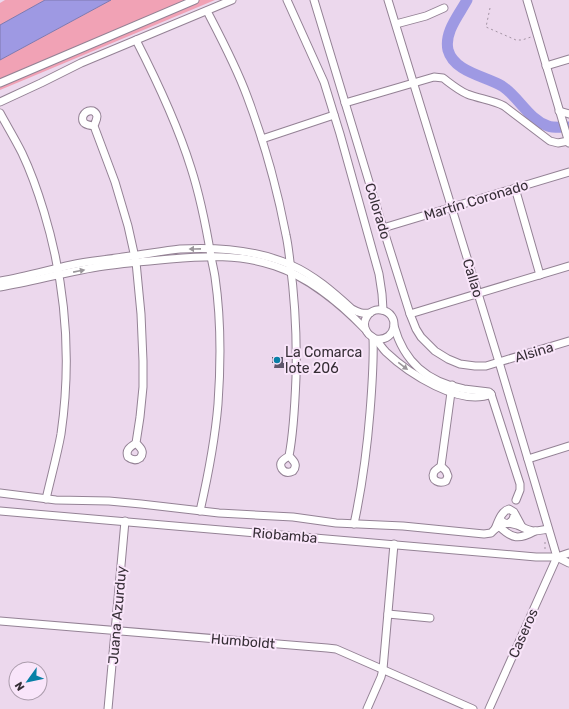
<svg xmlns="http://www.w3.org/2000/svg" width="569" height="709" font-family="Rubik,sans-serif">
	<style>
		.green { fill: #f1a2b5 }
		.water { fill: #9e99e3; stroke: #7f79af }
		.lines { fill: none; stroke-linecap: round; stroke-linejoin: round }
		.river { stroke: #9e99e3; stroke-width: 11 }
		.building { fill: #5f566b }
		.minor-casing { stroke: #948295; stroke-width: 9 }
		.path { stroke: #a393a3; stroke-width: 1; stroke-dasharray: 2 3; stroke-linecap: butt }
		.minor { stroke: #fff; stroke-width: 7 }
		.oneway { fill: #9a969a }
		.poi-dot { fill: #087fa6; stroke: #f9e5fa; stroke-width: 1.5 }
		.labels { text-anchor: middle; stroke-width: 4; stroke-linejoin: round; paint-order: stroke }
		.street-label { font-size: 14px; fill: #362e36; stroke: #f9e5fa }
		.poi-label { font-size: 14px; fill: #362e36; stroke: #f9e5fa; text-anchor: start }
	</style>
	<rect width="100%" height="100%" fill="#ecd8ed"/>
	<!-- green -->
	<g class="green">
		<path d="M5 0H45L0 25V3Z"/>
		<path d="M111 0H215L0 90V60Z"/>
	</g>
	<!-- water -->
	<path class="water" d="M45 0H111L0 60V25Z"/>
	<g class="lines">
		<!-- river -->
		<path class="river" d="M467 0C459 15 444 32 448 50 454 72 485 76 502 86 519 97 528 119 548 126 554 128 562 127 569 127"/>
	</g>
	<!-- building -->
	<path class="building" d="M272 357H283V363H285L284 368H274L275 363H272Z"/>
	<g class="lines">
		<!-- minor casing -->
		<g class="minor-casing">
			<g id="minor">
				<path d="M287 0 324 82 340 134 379 274 382 294 383 310"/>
				<path d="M314 0 383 228 410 314 416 329 421 337 435 351 448 359 460 364 475 366H486L499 362 569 341"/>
				<path d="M388 0 499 362 557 557"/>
				<path d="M527 0 569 143"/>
				<path d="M207 11C221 38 236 66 247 96 264 141 277 188 286 235 288 244 289 253 290 262 295 300 297 339 296 377 295 403 294 430 289 456 284 459 278 462 282 469 285 473 289 473 293 471 298 465 294 461 289 456"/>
				<path d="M396 24 426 16 444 8"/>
				<path d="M136 40C157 81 177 123 191 168 200 196 206 226 211 256 212 263 214 270 215 277 221 318 221 362 218 404 215 440 208 476 200 511"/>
				<path d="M546 66 569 59"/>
				<path d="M0 83 195 0"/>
				<path d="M0 102 41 83 81 63 232 0"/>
				<path d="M345 103 434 77 443 78C451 84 458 90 467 94 480 99 493 100 504 106L550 141 558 143 568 141"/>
				<path d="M559 111 569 114"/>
				<path d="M0 113C7 126 15 139 22 153 31 172 38 192 44 212 66 285 72 358 61 434 57 456 51 477 46 499"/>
				<path d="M94 126C87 125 81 124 83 116 85 112 88 110 93 111 100 115 96 120 94 126L115 182 128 226 136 262 141 314 143 361V387L140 417 136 443C130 447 125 450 128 457 132 460 136 461 140 458 145 452 141 448 136 443"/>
				<path d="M262 139 334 115"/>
				<path d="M515 188 540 275"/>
				<path d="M383 228 569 172"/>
				<path d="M0 281C24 277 48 270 71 265 88 261 106 260 123 257 142 255 161 251 180 249 216 247 257 250 291 265 314 275 333 292 352 309 359 313 363 314 370 313"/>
				<path d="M0 287C35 281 69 271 104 266 126 263 148 261 170 259 205 256 241 254 275 266 308 277 341 304 365 329"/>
				<path d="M410 314 569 266"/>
				<path d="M394 326C404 362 427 382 464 389 472 390 481 391 489 392L491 394"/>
				<path d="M376 339C397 342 401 313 381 310 369 308 360 322 367 332 369 336 374 337 376 340 380 344 382 348 386 352 408 373 460 407 491 394"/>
				<path d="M491 394 520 484V490L516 500"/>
				<path d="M528 459 569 446"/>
				<path d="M441 466 446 471 448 476 446 481C440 484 430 481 434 472 435 470 439 468 441 466L452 385"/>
				<path d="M0 493 56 500 109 501 141 504 219 513 293 517 336 523 403 526 484 534 491 533 495 529"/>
				<path d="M0 511 536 557H557L569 563"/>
				<path d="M500 518C505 529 515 522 514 512L509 509C501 511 498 522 495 529L505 523"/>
				<path d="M509 523 517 525 522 527 515 514"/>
				<path d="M354 524C362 487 367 450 370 412 372 387 374 362 373 338"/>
				<path d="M499 526C512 539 519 540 535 531"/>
				<path d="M522 527C534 533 536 531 548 529"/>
				<path d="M557 557 569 553"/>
				<path d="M388 614 430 618"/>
				<path d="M0 621 327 648 336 649 473 709"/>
				<path d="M108 709 125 521"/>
				<path d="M367 709 381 677 383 669 394 544"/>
				<path d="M489 709 557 557"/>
			</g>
		</g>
		<!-- path -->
		<g class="path">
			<path d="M490 8 486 27 516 40H522L531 37"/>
			<path d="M545 542V550"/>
		</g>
		<!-- minor -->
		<use href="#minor" class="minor"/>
	</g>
	<!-- one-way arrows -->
	<defs><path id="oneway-solid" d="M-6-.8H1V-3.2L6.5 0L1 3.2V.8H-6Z"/></defs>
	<g class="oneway">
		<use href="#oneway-solid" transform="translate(195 249) rotate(179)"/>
		<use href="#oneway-solid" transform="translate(79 271) rotate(-11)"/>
		<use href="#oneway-solid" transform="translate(403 366) rotate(38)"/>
	</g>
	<!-- markers -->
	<circle class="poi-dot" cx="277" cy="360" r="4"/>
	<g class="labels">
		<!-- street labels -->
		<g class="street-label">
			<text transform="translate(476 200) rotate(-17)" y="5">Martín Coronado</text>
			<text transform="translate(378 211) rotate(73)" y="5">Colorado</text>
			<text transform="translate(473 278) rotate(73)" y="5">Callao</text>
			<text transform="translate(534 352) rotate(-17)" y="5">Alsina</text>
			<text transform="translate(285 535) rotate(5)" y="5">Riobamba</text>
			<text transform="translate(117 615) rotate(-85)" y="5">Juana Azurduy</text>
			<text transform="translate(523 633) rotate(-66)" y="5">Caseros</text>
			<text transform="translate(243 641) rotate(5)" y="5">Humboldt</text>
		</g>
		<!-- poi labels -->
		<g class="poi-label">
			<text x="285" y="357">La Comarca<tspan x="285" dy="16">lote 206</tspan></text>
		</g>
	</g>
	<!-- north arrow -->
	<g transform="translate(28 681) rotate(237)"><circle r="19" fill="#f9e5fa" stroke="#ab9cac"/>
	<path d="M0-3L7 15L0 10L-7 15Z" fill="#087fa6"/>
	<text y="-6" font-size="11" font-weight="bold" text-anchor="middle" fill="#362e36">N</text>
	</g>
</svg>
